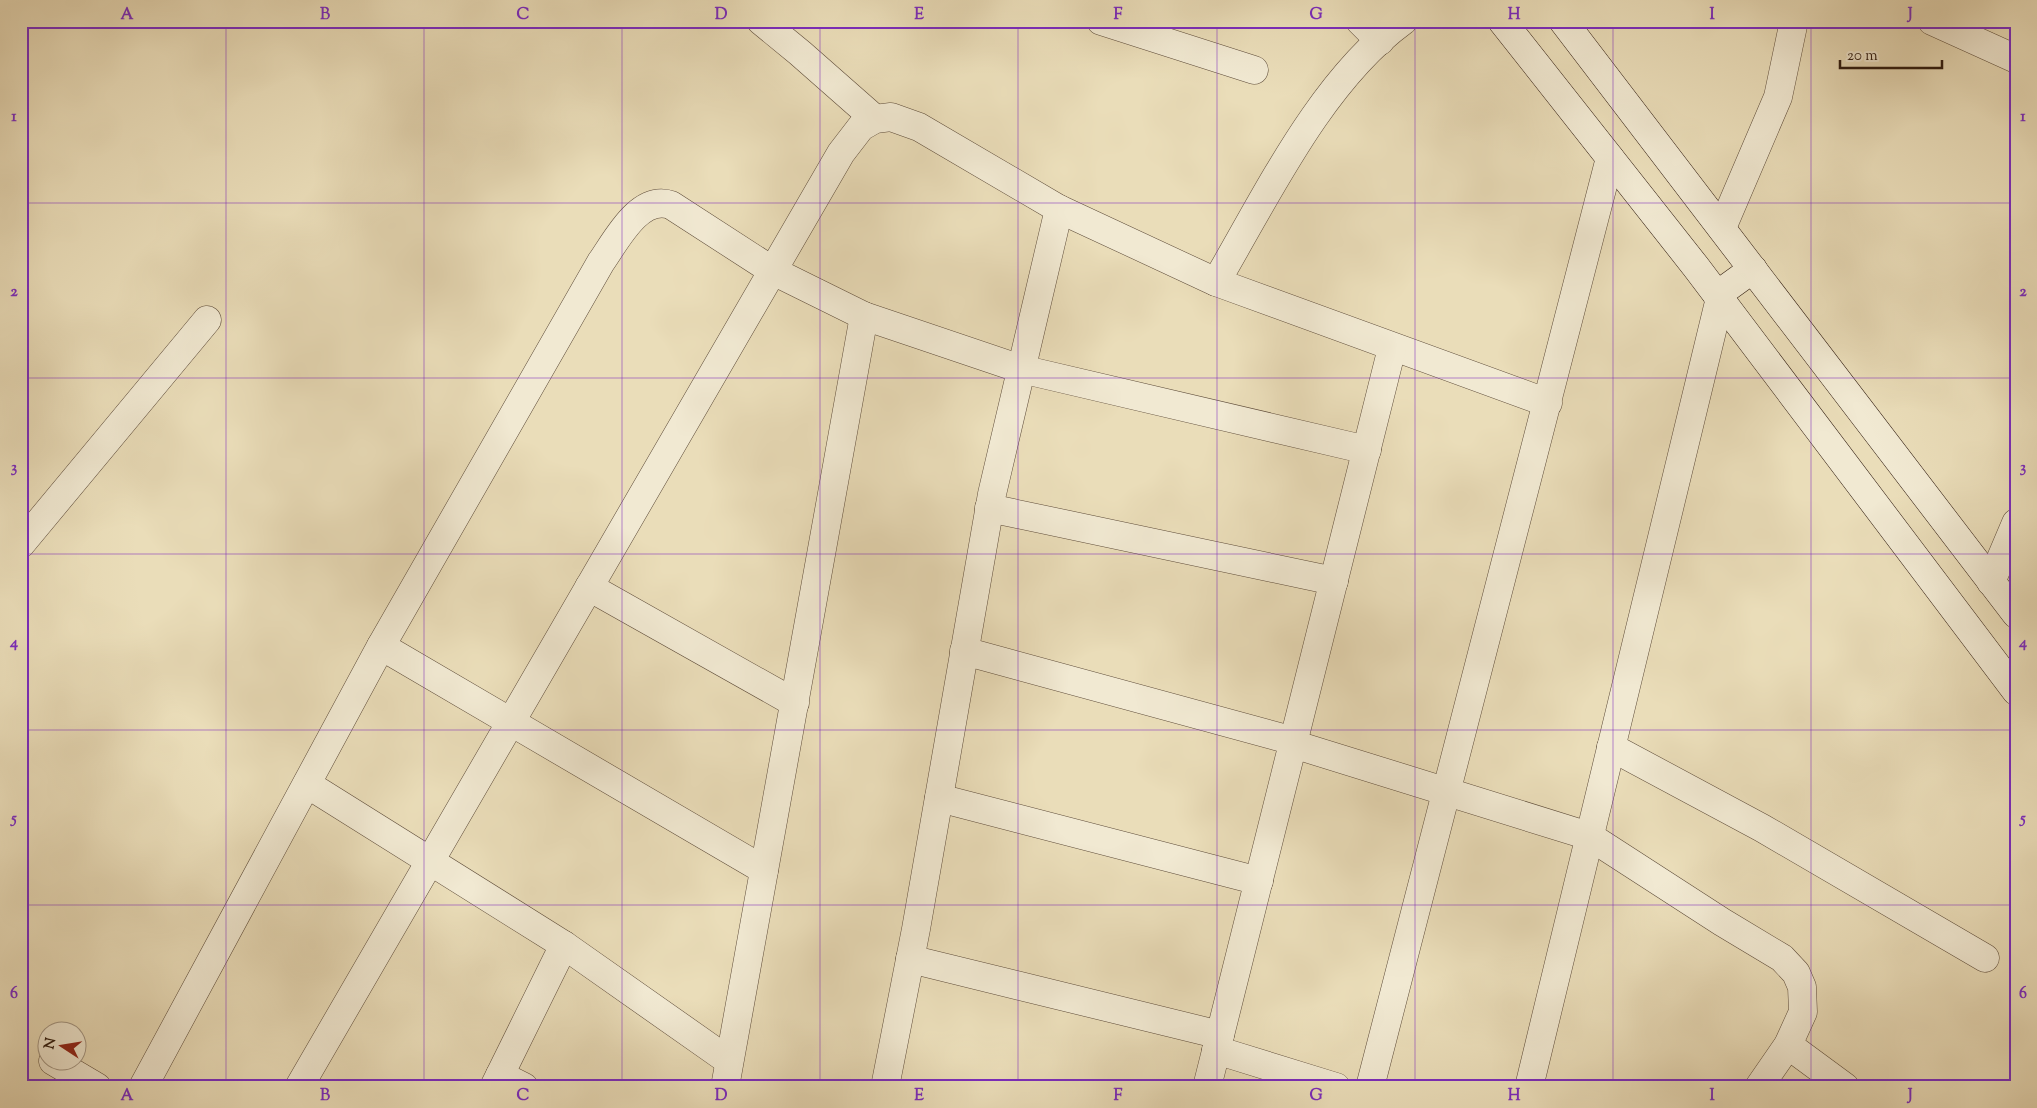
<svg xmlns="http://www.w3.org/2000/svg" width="2037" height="1108" font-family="'Sorts Mill Goudy',serif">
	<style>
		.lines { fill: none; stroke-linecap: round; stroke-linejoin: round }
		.street-casing { stroke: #5d4b39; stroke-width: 29 }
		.secondary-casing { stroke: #2e1a0e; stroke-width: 29 }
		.street { stroke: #f1e9d2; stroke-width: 28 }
		.secondary { stroke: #f1e9d2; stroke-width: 28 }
		.grid { fill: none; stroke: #7b2cbf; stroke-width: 1; stroke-opacity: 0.55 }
		.neatline { fill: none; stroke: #7b2cbf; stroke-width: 2 }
		.grid-label { font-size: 16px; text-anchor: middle; font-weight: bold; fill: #7b2cbf }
	</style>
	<rect width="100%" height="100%" fill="#eaddb9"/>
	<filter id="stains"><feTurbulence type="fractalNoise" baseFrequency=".004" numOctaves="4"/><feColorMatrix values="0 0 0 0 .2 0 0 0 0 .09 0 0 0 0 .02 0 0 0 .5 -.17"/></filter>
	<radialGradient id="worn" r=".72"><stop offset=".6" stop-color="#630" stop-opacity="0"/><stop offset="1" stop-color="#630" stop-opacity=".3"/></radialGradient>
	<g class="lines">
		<!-- street casing -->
		<g class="street-casing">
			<g id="street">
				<path d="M761 21 800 53 875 119"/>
				<path d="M1101 21 1254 70"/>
				<path d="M1360 21 1380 41"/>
				<path d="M1932 21 2016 59"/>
				<path d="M1722 228 1778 97 1794 21"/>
				<path d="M1216 282C1267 195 1321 81 1403 21"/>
				<path d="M989 508 1334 581"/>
				<path d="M21 544 207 320"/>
				<path d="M1991 582 2016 523"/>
				<path d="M589 587 795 703"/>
				<path d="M381 646 764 870"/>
				<path d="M964 651 1294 741"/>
				<path d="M1293 744 1589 836 1722 922 1782 958 1796 973 1802 987 1803 1012 1788 1045 1759 1087"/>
				<path d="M1611 747 1762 828 1985 958"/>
				<path d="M307 784 564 945 729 1061"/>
				<path d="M939 798 1259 881"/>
				<path d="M910 959 1220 1035"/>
				<path d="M1788 1045 1845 1087"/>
				<path d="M1216 1050 1336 1087"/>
				<path d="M53 1061 97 1087"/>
				<path d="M500 1075 524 1087"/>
				<path d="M143 1087 381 646 601 262C616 241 639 194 671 205L773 271 864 316 1021 369 1367 450"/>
				<path d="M299 1087 841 153 861 127 875 119 891 117 919 127 1059 209 1216 282 1548 403"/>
				<path d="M494 1087 564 945"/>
				<path d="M725 1087 864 316"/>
				<path d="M885 1087 916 929 992 494 1059 209"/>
				<path d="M1207 1087 1392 348"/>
				<path d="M1370 1087 1610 158"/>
				<path d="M1529 1087 1720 298"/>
			</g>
		</g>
		<!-- secondary casing -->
		<g class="secondary-casing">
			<g id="secondary">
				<path d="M1502 21 1696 267 2016 691"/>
				<path d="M1563 21 2016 614"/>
				<path d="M1717 295 1753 269"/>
			</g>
		</g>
		<!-- street -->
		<use href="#street" class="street"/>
		<!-- secondary -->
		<use href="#secondary" class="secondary"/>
	</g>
	<!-- grid -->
	<path class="grid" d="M226 21V1087M424 21V1087M622 21V1087M820 21V1087M1018 21V1087M1217 21V1087M1415 21V1087M1613 21V1087M1811 21V1087M21 203H2016M21 378H2016M21 554H2016M21 730H2016M21 905H2016"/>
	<!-- margin -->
	<rect width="2037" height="1108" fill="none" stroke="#eaddb9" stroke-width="55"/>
	<!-- north arrow -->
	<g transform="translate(62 1046) rotate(282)"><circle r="24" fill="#f1e9d2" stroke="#a39684"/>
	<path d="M0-4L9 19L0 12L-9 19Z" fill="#8f2418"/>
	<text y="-8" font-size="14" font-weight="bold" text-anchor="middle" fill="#2e1a0e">N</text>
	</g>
	<!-- scale -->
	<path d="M1840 60v8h102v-8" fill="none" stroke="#2e1a0e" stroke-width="2.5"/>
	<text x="1847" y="60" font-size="15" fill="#2e1a0e" stroke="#f1e9d2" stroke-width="4" paint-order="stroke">20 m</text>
	<rect x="28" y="28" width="1982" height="1052" class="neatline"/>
	<g class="grid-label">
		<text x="127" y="19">A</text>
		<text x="325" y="19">B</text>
		<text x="523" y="19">C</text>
		<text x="721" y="19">D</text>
		<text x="919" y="19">E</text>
		<text x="1118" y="19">F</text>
		<text x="1316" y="19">G</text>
		<text x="1514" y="19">H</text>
		<text x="1712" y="19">I</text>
		<text x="1910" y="19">J</text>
		<text x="14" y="121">1</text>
		<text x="2023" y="121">1</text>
		<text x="14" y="296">2</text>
		<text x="2023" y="296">2</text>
		<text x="14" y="472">3</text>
		<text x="2023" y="472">3</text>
		<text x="14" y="647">4</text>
		<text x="2023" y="647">4</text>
		<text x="14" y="823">5</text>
		<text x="2023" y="823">5</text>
		<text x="14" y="998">6</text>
		<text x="2023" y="998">6</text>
		<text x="127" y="1100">A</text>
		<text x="325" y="1100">B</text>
		<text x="523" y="1100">C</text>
		<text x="721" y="1100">D</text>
		<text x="919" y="1100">E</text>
		<text x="1118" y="1100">F</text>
		<text x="1316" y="1100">G</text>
		<text x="1514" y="1100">H</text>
		<text x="1712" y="1100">I</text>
		<text x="1910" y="1100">J</text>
	</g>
	<rect width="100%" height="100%" filter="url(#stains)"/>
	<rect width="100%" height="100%" fill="url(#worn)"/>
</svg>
